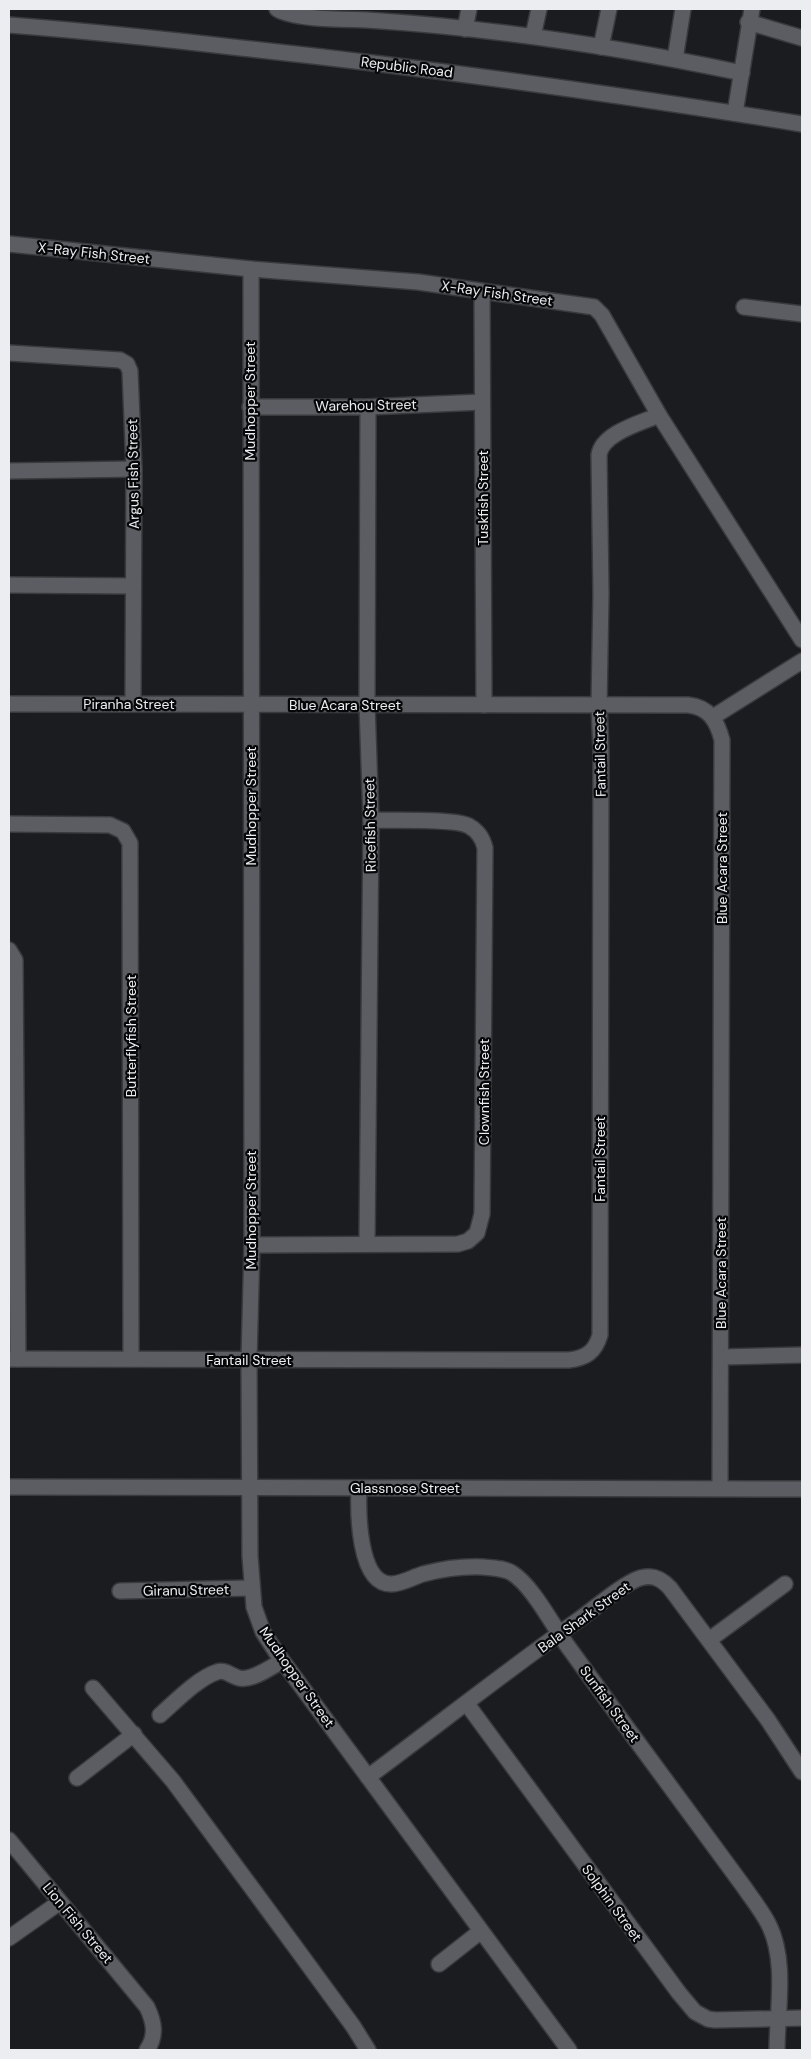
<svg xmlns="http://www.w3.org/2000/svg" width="811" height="2059" font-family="'DM Sans',sans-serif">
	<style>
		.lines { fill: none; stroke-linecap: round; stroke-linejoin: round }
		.minor-casing { stroke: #393a3d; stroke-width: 18 }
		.minor { stroke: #5b5d62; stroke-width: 15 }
		.labels { text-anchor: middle; stroke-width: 4.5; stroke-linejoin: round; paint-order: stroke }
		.street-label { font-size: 14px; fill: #ecedf0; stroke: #060708 }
	</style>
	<rect width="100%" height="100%" fill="#1a1c20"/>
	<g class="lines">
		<!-- minor casing -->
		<g class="minor-casing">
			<g id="minor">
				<path d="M277 9C294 20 346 19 367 20 493 28 618 47 742 73"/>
				<path d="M748 22 802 38"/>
				<path d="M9 25C86 31 164 39 241 48 429 68 615 94 802 124"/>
				<path d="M465 29 469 9"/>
				<path d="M533 36 539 9"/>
				<path d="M601 47 609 9"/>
				<path d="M675 59 683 9"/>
				<path d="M735 113 752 9"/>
				<path d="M9 244 251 269 418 282 594 307 602 315 659 415 802 640"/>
				<path d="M251 269 252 1245 249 1360 250 1556 254 1607 263 1632 276 1652 569 2050"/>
				<path d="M482 292 484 705"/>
				<path d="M744 307 802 314"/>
				<path d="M9 353 120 360 127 364 130 371 134 469 133 704"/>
				<path d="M250 407H368L482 402"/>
				<path d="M9 471 134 469"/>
				<path d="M9 585 133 586"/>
				<path d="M9 704 688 705C709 707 717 721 722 740L720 1488"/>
				<path d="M713 717 802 661"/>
				<path d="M9 824 110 825 123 831 130 843 131 1358"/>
				<path d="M9 950 15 960 18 1359"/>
				<path d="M367 1244 371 820 367 704 368 407"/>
				<path d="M252 1245 458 1244 468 1241 477 1233 482 1214 485 848C483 839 478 831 469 826 456 818 391 821 371 820"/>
				<path d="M721 1357 802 1355"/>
				<path d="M9 1359 569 1360C586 1358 595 1352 600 1335L601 751 599 706 601 594 599 455C602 433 641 423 659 415"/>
				<path d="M9 1487 802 1489"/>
				<path d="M359 1488C358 1511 358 1584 391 1584 402 1584 413 1577 423 1574 442 1569 463 1566 483 1567 493 1568 504 1568 512 1573 533 1586 554 1628 569 1648 627 1728 685 1807 744 1887 752 1899 762 1911 769 1925 787 1961 777 2012 777 2050"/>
				<path d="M120 1591 251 1588"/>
				<path d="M709 1640 785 1584"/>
				<path d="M93 1688 173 1781 296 1948 353 2026 368 2050"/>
				<path d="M467 1704 679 1993 695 2012 708 2019 715 2020 802 2018"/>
				<path d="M160 1715C175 1702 198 1678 217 1672 225 1669 231 1676 239 1678 252 1681 271 1667 282 1661"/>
				<path d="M368 1777C438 1725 506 1671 577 1621 594 1609 622 1584 640 1578 653 1574 662 1579 670 1588L768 1720 802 1772"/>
				<path d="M77 1778 134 1734"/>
				<path d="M9 1840 147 2007C154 2022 157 2035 147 2050"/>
				<path d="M9 1938 60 1902"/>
				<path d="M439 1964 481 1931"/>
			</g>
		</g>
		<!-- minor -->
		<use href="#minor" class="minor"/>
	</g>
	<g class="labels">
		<!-- street labels -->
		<g class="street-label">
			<text transform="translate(407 67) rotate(7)" y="5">Republic Road</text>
			<text transform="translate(94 253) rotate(6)" y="5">X-Ray Fish Street</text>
			<text transform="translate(497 293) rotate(8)" y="5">X-Ray Fish Street</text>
			<text transform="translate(250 401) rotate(-90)" y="5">Mudhopper Street</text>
			<text transform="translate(366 405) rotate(-1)" y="5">Warehou Street</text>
			<text transform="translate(133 474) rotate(-91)" y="5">Argus Fish Street</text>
			<text transform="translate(483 498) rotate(-90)" y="5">Tuskfish Street</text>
			<text x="129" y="709">Piranha Street</text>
			<text x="345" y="710">Blue Acara Street</text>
			<text transform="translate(600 754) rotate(-91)" y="5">Fantail Street</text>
			<text transform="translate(251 806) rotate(-90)" y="5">Mudhopper Street</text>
			<text transform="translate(370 825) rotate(-91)" y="5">Ricefish Street</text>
			<text transform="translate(722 868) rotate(-90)" y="5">Blue Acara Street</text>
			<text transform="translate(131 1036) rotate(-90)" y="5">Butterflyfish Street</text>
			<text transform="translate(484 1092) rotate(-90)" y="5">Clownfish Street</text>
			<text transform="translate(600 1159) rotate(-90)" y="5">Fantail Street</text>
			<text transform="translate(251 1210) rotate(-90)" y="5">Mudhopper Street</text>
			<text transform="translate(721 1273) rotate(-90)" y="5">Blue Acara Street</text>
			<text x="249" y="1365">Fantail Street</text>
			<text x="405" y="1493">Glassnose Street</text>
			<text transform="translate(186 1590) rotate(-1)" y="5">Giranu Street</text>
			<text transform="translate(584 1617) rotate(-36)" y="5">Bala Shark Street</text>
			<text transform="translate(297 1677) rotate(55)" y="5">Mudhopper Street</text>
			<text transform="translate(610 1704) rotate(54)" y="5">Sunfish Street</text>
			<text transform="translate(612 1903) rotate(54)" y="5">Solphin Street</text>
			<text transform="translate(78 1923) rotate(50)" y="5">Lion Fish Street</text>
		</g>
	</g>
	<!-- border -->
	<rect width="811" height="2059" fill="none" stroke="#ecedf0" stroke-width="20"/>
</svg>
